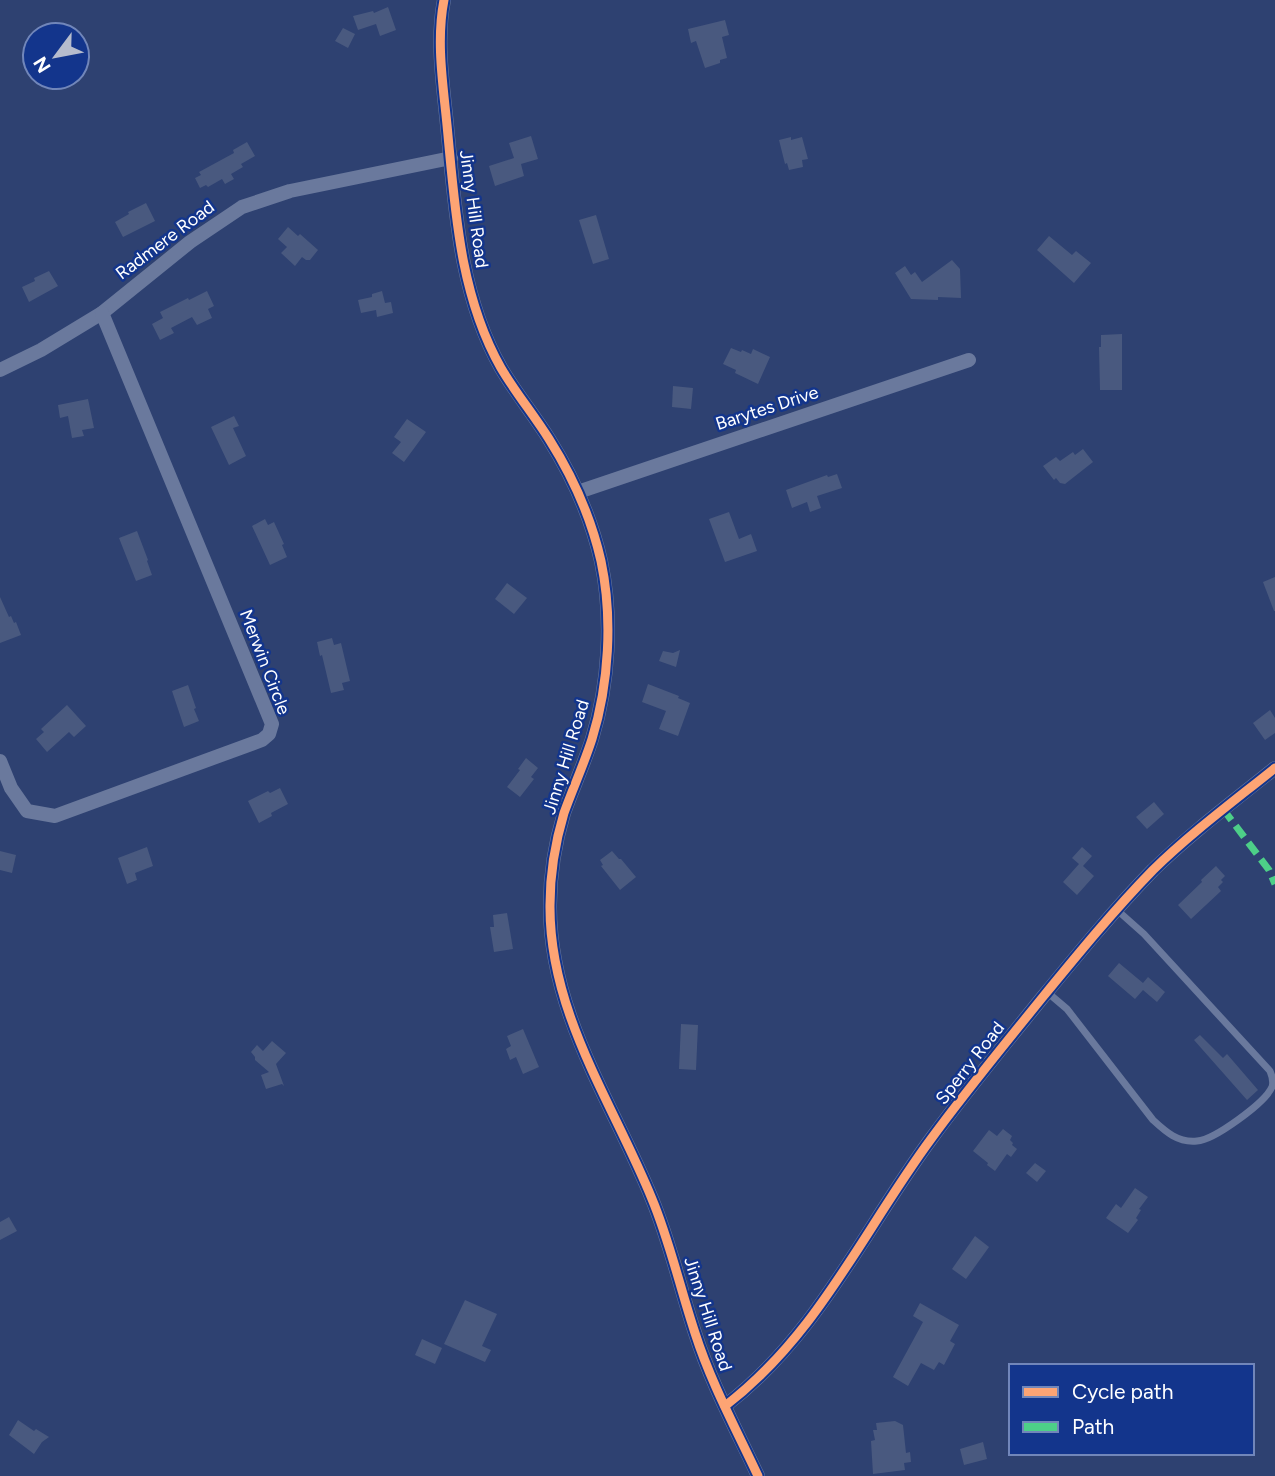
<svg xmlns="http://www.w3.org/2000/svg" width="1275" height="1476" font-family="Figtree,sans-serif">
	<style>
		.building { fill: #49597f }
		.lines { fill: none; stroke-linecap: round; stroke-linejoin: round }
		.service { stroke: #6a799d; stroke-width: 7 }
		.minor { stroke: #6a799d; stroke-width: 14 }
		.quiet { stroke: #4dcf88; stroke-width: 7; stroke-dasharray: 14 7; stroke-linecap: butt }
		.cycleway-casing { stroke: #13358c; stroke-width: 13 }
		.cycleway { stroke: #fda474; stroke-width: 9 }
		.labels { text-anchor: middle; stroke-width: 5; stroke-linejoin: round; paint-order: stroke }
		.street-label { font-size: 18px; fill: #fff; stroke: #13358c }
	</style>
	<rect width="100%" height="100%" fill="#2e4171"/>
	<!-- building -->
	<g class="building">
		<path d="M388 7 396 30 380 36 376 24 358 30 353 16 373 11 374 13Z"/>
		<path d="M725 20 729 35 722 37 727 58 720 60V63L705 68 696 41 691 43 688 29Z"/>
		<path d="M343 28 355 34 348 48 335 41Z"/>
		<path d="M531 136 538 159 521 164 524 176 495 186 489 166 514 158 509 143Z"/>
		<path d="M791 137V140L802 137 808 159 802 160 803 167 789 170 787 163 785 164 779 140Z"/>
		<path d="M247 142 255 156 241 164 243 167 231 174 234 179 225 184 222 179 208 187 206 185 200 188 195 178 201 175 199 172 234 153 233 150Z"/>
		<path d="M146 203 155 221 123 237 115 222 129 214 128 212Z"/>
		<path d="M596 215 609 259 593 264 579 220Z"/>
		<path d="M288 227 298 236 300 234 318 250 310 260H306L302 257 295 266 281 253 287 247 278 239Z"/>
		<path d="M1049 236 1072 255 1076 251 1091 263 1074 283 1037 250Z"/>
		<path d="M952 260 960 269 961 298 938 297V300L911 299 895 273 905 266 911 275 915 272 922 282Z"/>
		<path d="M49 271 58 286 29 302 22 287 35 281 34 278Z"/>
		<path d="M207 291 214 306 208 309 212 318 197 325 192 317 171 328 174 333 160 340 152 324 163 318 160 312 188 298 189 300Z"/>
		<path d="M382 291 385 303 391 302 393 313 377 317 376 310 361 313 358 300 372 297V294Z"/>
		<path d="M1122 334V390H1100L1099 347H1101V335Z"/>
		<path d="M731 348 741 352 742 350 751 354 753 349 770 357 758 384 735 373 736 370 723 364Z"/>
		<path d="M673 386 693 388 691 409 672 407Z"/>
		<path d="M88 399 94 428 82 430 84 436 72 438 68 416 60 418 58 405Z"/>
		<path d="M234 416 239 426 233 428 246 456 229 465 211 427Z"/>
		<path d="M407 419 426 432 404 462 392 453 401 442 394 437Z"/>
		<path d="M1083 449 1093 462 1065 484 1060 483 1056 478 1054 480 1043 466 1056 457 1060 461 1073 452 1075 455Z"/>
		<path d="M837 474 842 488 817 496 821 508 810 512 807 502 792 508 786 490 827 475 828 477Z"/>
		<path d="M729 512 739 539 751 534 757 551 725 562 709 519Z"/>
		<path d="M265 519 268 525 274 522 284 544 282 545 287 557 270 565 252 526Z"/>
		<path d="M137 531 148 560 147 561 152 575 136 581 119 538Z"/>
		<path d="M1275 577V611H1274L1263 582Z"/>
		<path d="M507 583 527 598 514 614 495 599Z"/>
		<path d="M0 597 9 617 11 616 14 623 16 622 21 635 0 643Z"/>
		<path d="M332 638 334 645 341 643 350 681 342 683 344 690 331 693 322 655 320 656 317 642Z"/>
		<path d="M680 650 676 667 659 661 663 651 673 653Z"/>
		<path d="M648 684 679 696 678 698 690 703 678 736 659 729 666 711 642 702Z"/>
		<path d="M188 685 196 708 194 709 199 721 184 727 172 691Z"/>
		<path d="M67 705 86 726 74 737 69 732 47 752 36 739 44 732 41 729Z"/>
		<path d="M1270 710 1275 718V733L1265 740 1253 723Z"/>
		<path d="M526 758 538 768 531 777 534 779 520 797 507 787 520 770 518 769Z"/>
		<path d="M280 788 288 804 271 813 272 816 259 823 248 801 268 791 270 793Z"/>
		<path d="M1154 802 1164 814 1147 829 1136 817Z"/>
		<path d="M147 847 153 866 135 873 137 880 127 884 118 858Z"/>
		<path d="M1082 847 1092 856 1083 866 1094 876 1077 895 1063 882 1079 864 1072 858Z"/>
		<path d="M0 851 16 855 12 873 0 870Z"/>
		<path d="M612 851 619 859H621L636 877 620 890 601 866 603 865 600 860Z"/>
		<path d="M1216 866 1225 876 1221 880 1223 882 1218 887 1221 891 1191 919 1178 905 1202 882 1201 880Z"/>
		<path d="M507 913 513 949 494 952 490 927H494L493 915Z"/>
		<path d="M1119 963 1143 983 1148 977 1165 992 1157 1002 1143 990 1135 999 1108 976Z"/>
		<path d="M681 1024 698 1025 696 1070 679 1069Z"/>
		<path d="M523 1029 539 1067 523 1074 516 1057 510 1060 506 1049 511 1046 507 1036Z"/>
		<path d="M1200 1035 1223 1058 1227 1054 1258 1090 1247 1100 1194 1040Z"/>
		<path d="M272 1041 286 1053 276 1064 284 1086 282 1084 266 1089 261 1075 269 1072 255 1060V1057L251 1052 257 1045 263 1051Z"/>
		<path d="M1003 1129 1012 1136 1010 1140 1013 1143 1012 1145 1017 1149 1011 1157 1007 1154 995 1171 987 1165 988 1163 973 1151 989 1130 997 1136Z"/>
		<path d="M1035 1163 1046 1171 1037 1182 1026 1173Z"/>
		<path d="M1135 1188 1148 1197 1139 1209 1141 1210 1136 1218 1138 1220 1128 1233 1106 1218 1116 1204 1121 1208Z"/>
		<path d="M9 1217 17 1231 0 1240V1222Z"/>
		<path d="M975 1236 989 1247 966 1279 952 1269Z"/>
		<path d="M465 1300 497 1314 482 1346 491 1350 485 1362 444 1344Z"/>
		<path d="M920 1303 959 1325 950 1341 955 1344 944 1365 939 1362 934 1370 921 1363 908 1386 893 1377 923 1322 913 1316Z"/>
		<path d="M422 1339 442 1348 435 1364 415 1355Z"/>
		<path d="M18 1420 34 1431 36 1429 49 1437 42 1442 34 1454 9 1435Z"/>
		<path d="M895 1421 903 1425 906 1453 910 1452 911 1462 904 1463 905 1470 873 1474 871 1441 875 1440 873 1430H877L876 1423Z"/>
		<path d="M983 1442 987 1459 964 1465 960 1449Z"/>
	</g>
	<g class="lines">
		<!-- service -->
		<path class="service" d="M1047 992 1067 1009 1153 1120C1166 1132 1178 1143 1197 1141 1214 1140 1265 1103 1272 1087 1274 1081 1272 1076 1270 1071L1144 934 1117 910"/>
		<!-- minor -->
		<g class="minor">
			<path d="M444 0C436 41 443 84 447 125 455 207 459 294 501 368 515 392 534 415 549 439 573 477 591 517 601 561 613 618 609 684 592 739 584 764 573 788 564 813 555 843 550 874 550 905 549 1013 613 1103 652 1199 670 1242 680 1288 695 1333 711 1383 736 1429 758 1476"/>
			<path d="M0 370 41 350 102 313 190 242 242 207 290 191 451 158"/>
			<path d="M578 492 969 360"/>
			<path d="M0 761 11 788 27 811 55 816 262 740 269 734 272 724 102 313"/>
			<path d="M725 1406C818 1335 863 1231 931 1139 966 1091 1004 1045 1042 998 1078 954 1114 910 1153 870 1191 833 1234 801 1275 768"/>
		</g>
		<!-- quiet -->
		<path class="quiet" d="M1223 809 1269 870 1275 884"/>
		<!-- cycleway casing -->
		<g class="cycleway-casing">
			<g id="cycleway">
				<path d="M444 0C436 41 443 84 447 125 455 207 459 294 501 368 515 392 534 415 549 439 573 477 591 517 601 561 613 618 609 684 592 739 584 764 573 788 564 813 555 843 550 874 550 905 549 1013 613 1103 652 1199 670 1242 680 1288 695 1333 711 1383 736 1429 758 1476"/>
				<path d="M725 1406C818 1335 863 1231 931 1139 966 1091 1004 1045 1042 998 1078 954 1114 910 1153 870 1191 833 1234 801 1275 768"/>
			</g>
		</g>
		<!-- cycleway -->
		<use href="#cycleway" class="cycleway"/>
	</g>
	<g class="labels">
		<!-- street labels -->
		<g class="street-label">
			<text transform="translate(474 209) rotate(82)" y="6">Jinny Hill Road</text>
			<text transform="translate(165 240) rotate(-37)" y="6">Radmere Road</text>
			<text transform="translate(767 408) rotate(-18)" y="6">Barytes Drive</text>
			<text transform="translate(265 662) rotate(69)" y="6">Merwin Circle</text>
			<text transform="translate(566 757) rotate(-73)" y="6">Jinny Hill Road</text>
			<text transform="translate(970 1063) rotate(-52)" y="6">Sperry Road</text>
			<text transform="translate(708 1314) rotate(72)" y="6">Jinny Hill Road</text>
		</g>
	</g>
	<!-- legend -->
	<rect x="1009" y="1364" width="245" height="91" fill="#13358c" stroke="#7186ba" stroke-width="2"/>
	<rect x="1023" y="1387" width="35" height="10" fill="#fda474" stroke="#7186ba" stroke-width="2"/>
	<text x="1072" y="1399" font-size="21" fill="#ffffff">Cycle path</text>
	<rect x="1023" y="1422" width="35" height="10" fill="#4dcf88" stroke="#7186ba" stroke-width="2"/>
	<text x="1072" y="1434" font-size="21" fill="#ffffff">Path</text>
	<!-- north arrow -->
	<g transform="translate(56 56) rotate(238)"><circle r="33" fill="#13358c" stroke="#7186ba" stroke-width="2"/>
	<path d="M0-5L12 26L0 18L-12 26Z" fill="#b6bccd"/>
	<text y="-10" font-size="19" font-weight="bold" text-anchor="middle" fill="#ffffff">N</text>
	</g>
</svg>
